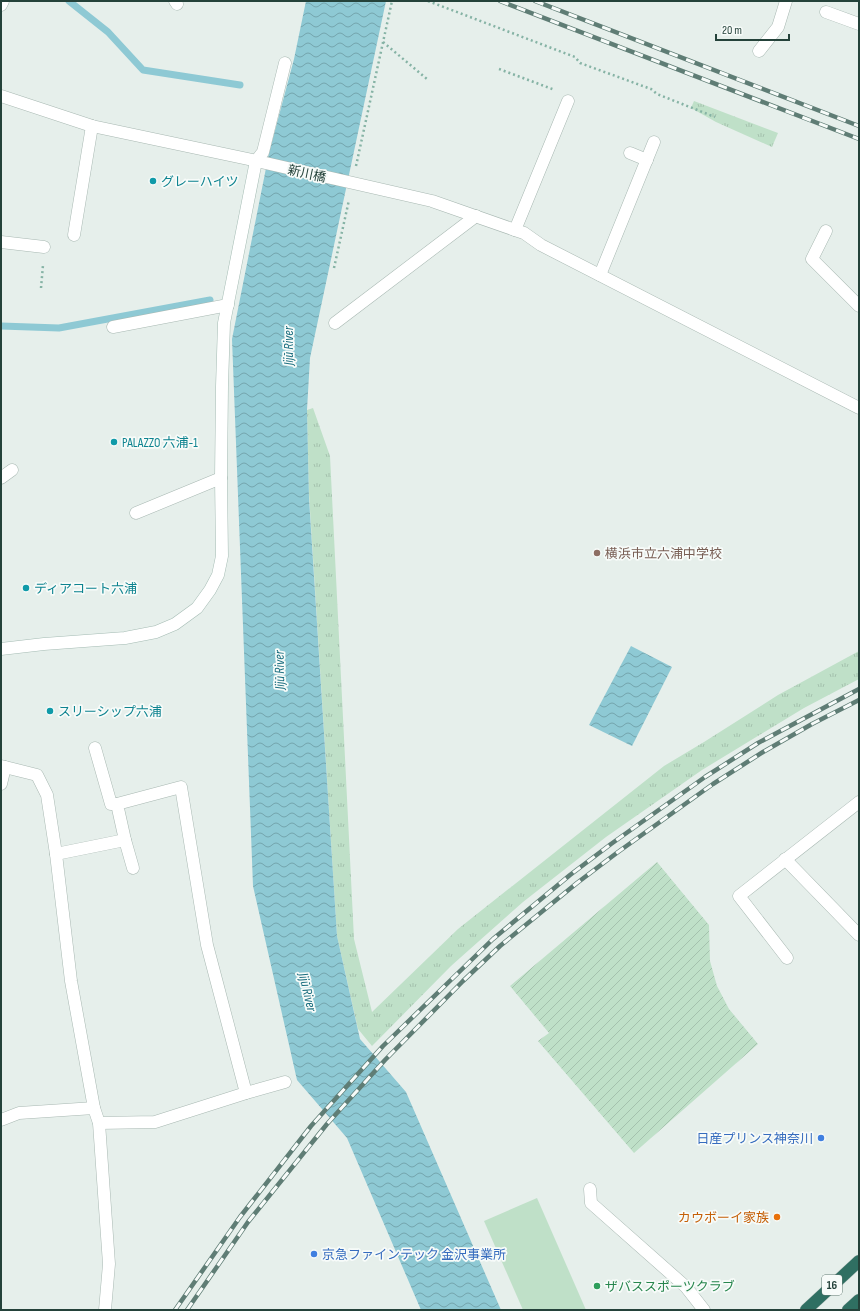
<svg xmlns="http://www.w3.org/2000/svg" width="860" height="1311" font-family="'Sofia Sans Condensed','Noto Sans JP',sans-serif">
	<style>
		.grass { fill: url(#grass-tufts) }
		.park { fill: #bfe0c8 }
		.garden { fill: url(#garden-furrows) }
		.water { fill: url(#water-waves) }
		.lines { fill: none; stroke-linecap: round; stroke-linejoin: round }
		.stream { stroke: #8ec9d4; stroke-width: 7 }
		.lane-casing { stroke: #a8b8b2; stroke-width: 13 }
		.street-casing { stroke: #a8b8b2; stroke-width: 13 }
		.secondary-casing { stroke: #a4bbb3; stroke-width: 13 }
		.highway-casing { stroke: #c2cac8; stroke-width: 13 }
		.path { stroke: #86b3a5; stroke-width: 2.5; stroke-dasharray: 2 3; stroke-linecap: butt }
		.lane { stroke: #fff; stroke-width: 12 }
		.street { stroke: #fff; stroke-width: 12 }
		.secondary { stroke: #fff; stroke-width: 12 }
		.highway { stroke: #2f6f62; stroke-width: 12 }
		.rail-casing { stroke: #5f7d75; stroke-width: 4.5 }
		.rail { stroke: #f7fbf9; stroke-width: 3; stroke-dasharray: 9; stroke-linecap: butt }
		.culture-dot { fill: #0f9aa8; stroke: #f7fbf9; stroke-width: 1.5 }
		.education-dot { fill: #8d6e63; stroke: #f7fbf9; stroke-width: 1.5 }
		.shop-dot { fill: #3f7fe0; stroke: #f7fbf9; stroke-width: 1.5 }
		.food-dot { fill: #e8710a; stroke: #f7fbf9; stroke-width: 1.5 }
		.leisure-dot { fill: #2e9e5b; stroke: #f7fbf9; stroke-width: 1.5 }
		.labels { text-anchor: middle; stroke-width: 3.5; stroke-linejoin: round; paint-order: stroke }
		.shield { fill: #f7fbf9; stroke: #637a73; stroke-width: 1 }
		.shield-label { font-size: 12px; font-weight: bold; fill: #24423a }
		.street-label { font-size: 13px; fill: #24423a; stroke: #f7fbf9 }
		.culture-label { font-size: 13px; fill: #0d838f; stroke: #f7fbf9; text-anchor: start }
		.education-label { font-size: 13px; fill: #785e54; stroke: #f7fbf9; text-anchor: start }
		.shop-label { font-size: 13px; fill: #366cbe; stroke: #f7fbf9; text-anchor: end }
		.food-label { font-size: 13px; fill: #c56008; stroke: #f7fbf9; text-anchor: end }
		.leisure-label { font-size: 13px; fill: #27864d; stroke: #f7fbf9; text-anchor: start }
		.water-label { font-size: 14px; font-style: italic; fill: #1c6f80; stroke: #f7fbf9 }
	</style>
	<defs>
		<pattern id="grass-tufts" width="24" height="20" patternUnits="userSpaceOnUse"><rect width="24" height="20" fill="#bfe0c8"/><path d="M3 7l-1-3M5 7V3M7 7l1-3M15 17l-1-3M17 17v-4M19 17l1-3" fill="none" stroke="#a4c1ad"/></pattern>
		<pattern id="garden-furrows" width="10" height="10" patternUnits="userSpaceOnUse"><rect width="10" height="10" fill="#bfe0c8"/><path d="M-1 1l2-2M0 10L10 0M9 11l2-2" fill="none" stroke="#a4c1ad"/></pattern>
		<pattern id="water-waves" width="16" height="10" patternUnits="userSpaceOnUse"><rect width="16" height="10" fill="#8ec9d4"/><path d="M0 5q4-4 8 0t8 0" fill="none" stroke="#74a5ad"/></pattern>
	</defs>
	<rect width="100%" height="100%" fill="#e6efeb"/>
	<!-- grass -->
	<g class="grass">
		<path d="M694 101 778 133 772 147 716 122 691 108Z"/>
		<path d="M313 408 330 456 354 939 372 1012 458 929 664 766 704 742 778 695 859 651V679L804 708 702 770 606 837 523 902 451 966 372 1046 358 1029 337 936 309 494 307 410Z"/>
	</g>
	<!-- park -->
	<path class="park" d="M537 1198 586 1310H523L484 1221Z"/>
	<!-- garden -->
	<path class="garden" d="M657 862 709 925 710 961 717 986 729 1009 758 1044 634 1153 538 1041 549 1033 510 986Z"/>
	<!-- water -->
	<g class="water">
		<path d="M306 1H386L310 358 307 410 309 498 337 936 360 1039 406 1092 501 1310H421L347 1138 297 1080 253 886 232 339 269 153 294 59Z"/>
		<path d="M631 646 672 667 632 746 589 725Z"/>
	</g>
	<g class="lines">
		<!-- stream -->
		<g class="stream">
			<path d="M69 1 108 32 143 70 240 85"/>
			<path d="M1 326 59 328 210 300"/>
		</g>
		<!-- lane casing -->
		<g class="lane-casing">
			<g id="lane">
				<path d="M175 1 177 4"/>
				<path d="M826 12 859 24"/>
				<path d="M630 153 647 160"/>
				<path d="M515 230 568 101"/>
				<path d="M74 235 92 126"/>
				<path d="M1 242 44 247"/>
				<path d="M600 275 654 142"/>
				<path d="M113 327 228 305"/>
				<path d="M136 513 221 478"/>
				<path d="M95 748 111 804H117"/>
				<path d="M1 784 5 767"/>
				<path d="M125 840 133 868"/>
				<path d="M590 1189 591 1203 686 1287 704 1310"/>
			</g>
		</g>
		<!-- street casing -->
		<g class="street-casing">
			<g id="street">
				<path d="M1 5 3 1"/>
				<path d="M759 51 778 27 786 1"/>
				<path d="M1 96 92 126 248 159 432 201 515 230 524 233 541 245 859 408"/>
				<path d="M256 161 263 152 285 63"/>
				<path d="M826 231 812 259 859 306"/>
				<path d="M335 323 476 216"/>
				<path d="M1 478 12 470"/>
				<path d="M1 766 37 775 47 795 56 854 71 981 94 1108 99 1123 109 1264 105 1310"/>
				<path d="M56 854 125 840 117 804 181 787 207 945 246 1093"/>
				<path d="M785 859 859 935"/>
				<path d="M787 958 739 896 859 802"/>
				<path d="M1 1120 19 1113 94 1108"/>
				<path d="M99 1123 155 1122 246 1093 285 1082"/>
			</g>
		</g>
		<!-- secondary casing -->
		<g class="secondary-casing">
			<path id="secondary" d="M1 649 44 644 125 638 156 632 175 624 197 608 210 590 218 575 222 556 221 478 222 386 224 323 256 161"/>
		</g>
		<!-- highway casing -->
		<g class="highway-casing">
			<g id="highway">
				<path d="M806 1310 859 1261"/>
				<path d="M848 1310 859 1300"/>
			</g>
		</g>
		<!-- path -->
		<g class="path">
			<path d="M428 1 575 57 580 63 651 89 657 94 715 117"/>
			<path d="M383 42 427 79"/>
			<path d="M499 69 555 90"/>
			<path d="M356 166 392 1"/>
			<path d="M334 268 349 200"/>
			<path d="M41 288 43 265"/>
		</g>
		<!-- lane -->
		<use href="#lane" class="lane"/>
		<!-- street -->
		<use href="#street" class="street"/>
		<!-- secondary -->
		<use href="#secondary" class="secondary"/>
		<!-- highway -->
		<use href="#highway" class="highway"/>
		<!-- rail casing -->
		<g class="rail-casing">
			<g id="rail">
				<path d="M500 1 859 139"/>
				<path d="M535 1 859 126"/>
				<path d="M175 1310 240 1217 311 1126 383 1046 493 939 570 875 611 844 705 777 758 743 859 689"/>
				<path d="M187 1310 248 1222 327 1124 385 1060 463 981 500 946 577 883 618 852 713 784 763 752 812 724 859 700"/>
			</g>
		</g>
		<!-- rail -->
		<use href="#rail" class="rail"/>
	</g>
	<!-- markers -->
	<g class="culture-dot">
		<circle cx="153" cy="181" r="4"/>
		<circle cx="114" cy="442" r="4"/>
		<circle cx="26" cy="588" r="4"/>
		<circle cx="50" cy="711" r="4"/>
	</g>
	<circle class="education-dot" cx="597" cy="553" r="4"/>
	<g class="shop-dot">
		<circle cx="821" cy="1138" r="4"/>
		<circle cx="314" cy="1254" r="4"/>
	</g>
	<circle class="food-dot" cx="777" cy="1217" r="4"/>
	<circle class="leisure-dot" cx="597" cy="1286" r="4"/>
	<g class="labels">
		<!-- shield labels -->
		<rect class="shield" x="822" y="1275" width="20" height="20" rx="3"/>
		<g class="shield-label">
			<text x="832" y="1289">16</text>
		</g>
		<!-- street labels -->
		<g class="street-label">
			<text transform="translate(307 173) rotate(12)" y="5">新川橋</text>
		</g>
		<!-- culture labels -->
		<g class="culture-label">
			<text x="161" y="186">グレーハイツ</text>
			<text x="122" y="447">PALAZZO 六浦-1</text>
			<text x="34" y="593">ディアコート六浦</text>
			<text x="58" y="716">スリーシップ六浦</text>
		</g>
		<!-- education labels -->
		<g class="education-label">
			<text x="605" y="558">横浜市立六浦中学校</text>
		</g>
		<!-- shop labels -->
		<g class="shop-label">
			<text x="813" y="1143">日産プリンス神奈川</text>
			<text x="322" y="1259" text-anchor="start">京急ファインテック 金沢事業所</text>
		</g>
		<!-- food labels -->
		<g class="food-label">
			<text x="769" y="1222">カウボーイ家族</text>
		</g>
		<!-- leisure labels -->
		<g class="leisure-label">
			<text x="605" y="1291">ザバススポーツクラブ</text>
		</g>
		<!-- water labels -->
		<g class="water-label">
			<text transform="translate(288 346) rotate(-90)" y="5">Jijū River</text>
			<text transform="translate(279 670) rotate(-91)" y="5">Jijū River</text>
			<text transform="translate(308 992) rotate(77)" y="5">Jijū River</text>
		</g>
	</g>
	<!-- border -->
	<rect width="860" height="1311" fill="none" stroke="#24423a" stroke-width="4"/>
	<!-- scale -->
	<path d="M716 34v6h73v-6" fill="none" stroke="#24423a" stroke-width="2"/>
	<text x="722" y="34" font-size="12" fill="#24423a" stroke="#f7fbf9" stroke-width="3" paint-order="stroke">20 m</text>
</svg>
